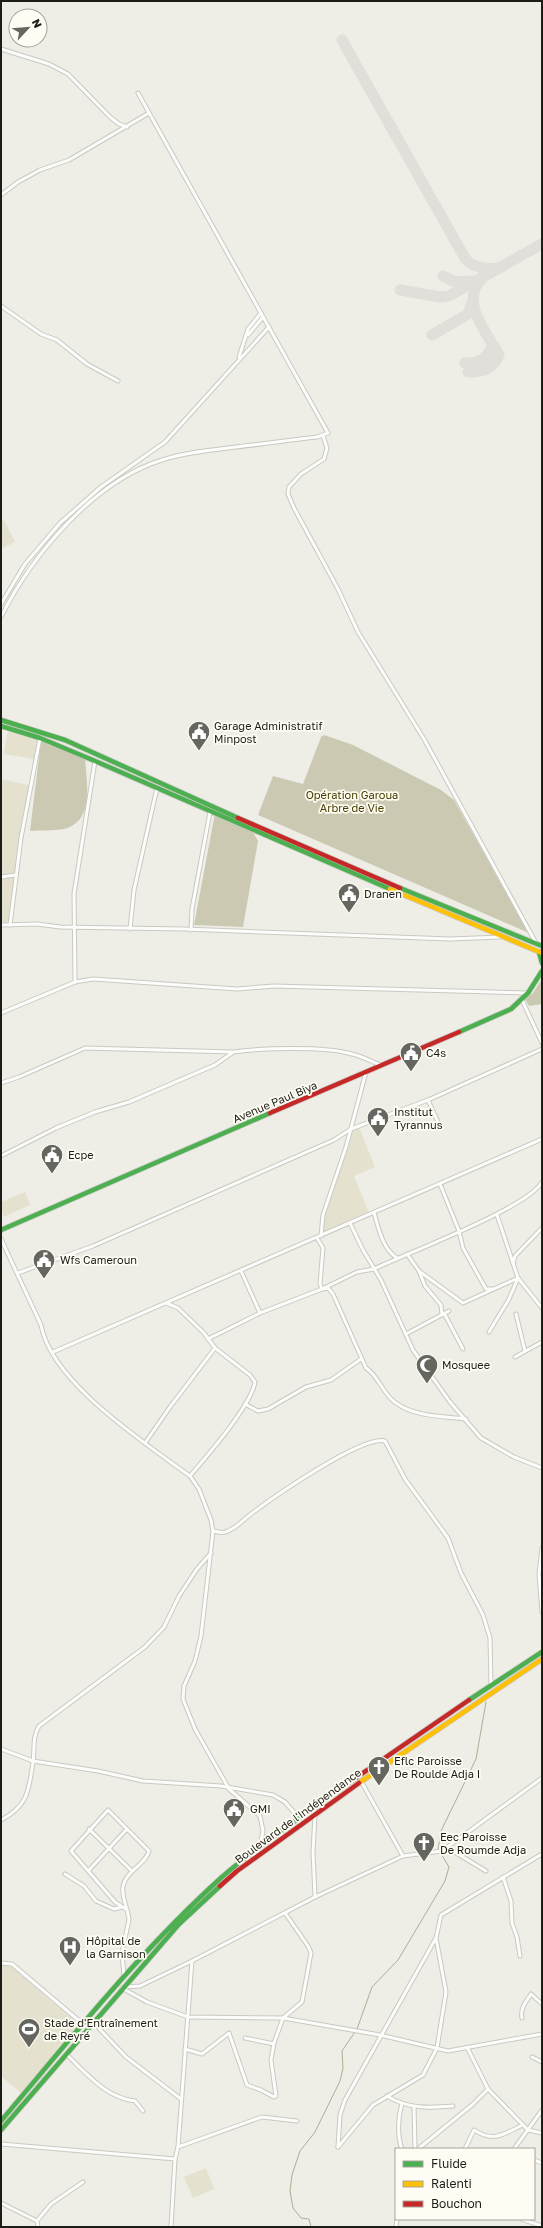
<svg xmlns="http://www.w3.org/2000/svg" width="543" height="2228" font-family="'Golos Text',sans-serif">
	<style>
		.green { fill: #e4e1cf }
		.forest { fill: #ccc9b3 }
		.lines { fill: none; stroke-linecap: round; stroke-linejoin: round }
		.stream { stroke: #b1ad94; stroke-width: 1 }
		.taxiway { stroke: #e0dfda; stroke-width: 11 }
		.street-casing { stroke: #c9c9c3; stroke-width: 5 }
		.fast-casing { stroke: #c9c9c3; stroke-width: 6 }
		.slow-casing { stroke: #c9c9c3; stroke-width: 6 }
		.jam-casing { stroke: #c9c9c3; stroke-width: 6 }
		.street { stroke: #fcfcfb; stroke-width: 3 }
		.fast { stroke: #4caf50; stroke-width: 4.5 }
		.slow { stroke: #ffc107; stroke-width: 4.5 }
		.jam { stroke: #c62828; stroke-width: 4.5 }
		.labels { text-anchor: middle; stroke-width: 3.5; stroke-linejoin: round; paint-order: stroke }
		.poi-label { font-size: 11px; fill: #1d1d18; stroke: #fffdf3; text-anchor: start }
		.park-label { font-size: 11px; fill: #484000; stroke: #fffdf3 }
		.street-label { font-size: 11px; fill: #1d1d18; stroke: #fffdf3 }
	</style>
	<rect width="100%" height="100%" fill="#eeede6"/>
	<!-- green -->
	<g class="green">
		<path d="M4 520 15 542 1 549V521Z"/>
		<path d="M10 730 39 740 34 759 4 754 7 734Z"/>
		<path d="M1 779 32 786 10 922H1Z"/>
		<path d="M359 1127 375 1167 354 1176 369 1213 321 1236 323 1215 351 1129Z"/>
		<path d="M25 1192 30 1205 3 1217 1 1202Z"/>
		<path d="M8 1964 78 2024 21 2093 1 2076V1965Z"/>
		<path d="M206 2168 214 2189 193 2198 184 2177Z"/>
	</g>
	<!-- forest -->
	<g class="forest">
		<path d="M324 735 353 745 441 790 454 800 529 933 258 815 273 776 303 784 321 737Z"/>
		<path d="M41 741 85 757C86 781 96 821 64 829 53 831 41 830 30 831Z"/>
		<path d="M215 813 253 832 258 841 243 927 194 925Z"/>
		<path d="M542 979V1004L529 1006 525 999 533 993Z"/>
	</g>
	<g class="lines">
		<!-- stream -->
		<g class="stream">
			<path d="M438 1850 441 1831 476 1759 486 1702"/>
			<path d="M311 2227 309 2219 301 2218 293 2208 290 2191 292 2175 300 2151 315 2132 340 2081 343 2068 342 2051 357 2029 372 1987 398 1960 445 1881 449 1867 440 1852"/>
		</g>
		<!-- taxiway -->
		<g class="taxiway">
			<path d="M342 40 466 260C476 268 486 270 499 268"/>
			<path d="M443 276 455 282 472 281"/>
			<path d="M400 290 440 297 449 296 542 244"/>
			<path d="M432 335 468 314 472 303"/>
			<path d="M465 363C478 364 488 357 493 345"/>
			<path d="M468 372C482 372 493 370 499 355 487 333 459 301 482 279"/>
		</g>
		<!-- street casing -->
		<g class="street-casing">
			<g id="street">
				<path d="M1 49 49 64 68 74 110 117 119 124 127 127"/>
				<path d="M1 195 18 182 40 170 69 160 149 113"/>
				<path d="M1 306 41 334 57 340 87 364 118 381"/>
				<path d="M248 335 263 317"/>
				<path d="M239 357 248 329 261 313"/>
				<path d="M323 436 327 448 324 459 301 474 289 487 288 494 294 508 338 589 358 632 424 739 536 943"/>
				<path d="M1 604 25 564 60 523 101 487 165 442 269 327"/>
				<path d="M1 617C32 555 94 481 162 460 186 452 212 450 236 447 263 444 290 440 317 437L328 433 138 93"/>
				<path d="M1 877 16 875"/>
				<path d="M1 925 37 924 60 927 184 929 450 939 500 937"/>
				<path d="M10 925 21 838 40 738"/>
				<path d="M130 929 134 890 157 788"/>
				<path d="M191 930 192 909 210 812"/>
				<path d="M75 982 74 894 95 761"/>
				<path d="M522 1000 542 1043"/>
				<path d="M1 1013 75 982 93 979 237 989 274 986 528 993"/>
				<path d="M1 1083 19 1077 85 1048 233 1052C262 1048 325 1046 352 1054 362 1056 372 1062 381 1065"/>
				<path d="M428 1100 438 1122"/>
				<path d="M1 1156 56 1128 95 1112 129 1102 215 1065 232 1053"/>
				<path d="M440 1184 459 1231 463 1248 486 1289H493"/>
				<path d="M374 1213C379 1229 382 1248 397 1258"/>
				<path d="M497 1215 518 1278 542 1308"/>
				<path d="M350 1223 363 1250 381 1280 413 1350 450 1402 481 1438 514 1457 542 1468"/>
				<path d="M321 1236 323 1215 346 1147 366 1072"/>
				<path d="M317 1238 323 1248 320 1284 322 1289 328 1288 333 1294 366 1368C379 1376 383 1395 396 1403 415 1417 443 1416 466 1419"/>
				<path d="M1 1239 41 1325C51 1382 145 1443 190 1476L199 1489 211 1520 213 1531 201 1636 195 1661 184 1686 183 1699 195 1729 229 1789 260 1816 263 1831 260 1846"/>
				<path d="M407 1254 419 1271 463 1303 518 1278"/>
				<path d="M513 1263 515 1256 542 1228"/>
				<path d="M241 1271 260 1313 322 1289 357 1272 374 1269C407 1253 528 1208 542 1182"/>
				<path d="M419 1271 425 1286 441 1305 442 1315"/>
				<path d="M18 1273 93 1246 334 1140 351 1129 428 1100 542 1049"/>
				<path d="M166 1303 178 1308 204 1333 215 1348 250 1375 255 1382C251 1406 207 1456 190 1476"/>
				<path d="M444 1313 463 1349"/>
				<path d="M516 1314 525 1351"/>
				<path d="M489 1332 509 1299 518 1278"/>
				<path d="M406 1334 449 1311"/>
				<path d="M208 1339 260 1313"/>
				<path d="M53 1352 542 1139"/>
				<path d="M515 1357 542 1342"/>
				<path d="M245 1404 258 1411 268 1409 306 1387 331 1380 361 1359"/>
				<path d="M145 1443 170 1407 215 1348"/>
				<path d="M213 1531C218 1532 223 1534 228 1531 238 1527 246 1517 255 1511 275 1496 363 1435 385 1441L405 1479 448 1538 461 1573 483 1615 490 1638 491 1685"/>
				<path d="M542 1548 539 1574 542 1612"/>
				<path d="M1 1749 33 1761 98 1771 143 1781 221 1786 273 1795 285 1802 299 1818"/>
				<path d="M361 1781 403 1856"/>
				<path d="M315 1815 313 1852 315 1897"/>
				<path d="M1 1820C28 1806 29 1790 33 1762 35 1748 32 1738 39 1726L145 1647 164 1627 179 1596 197 1569 211 1553"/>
				<path d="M89 1829 132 1871"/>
				<path d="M448 1848 486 1871"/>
				<path d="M89 1870 127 1829"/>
				<path d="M65 1874 84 1886 96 1901 114 1909 122 1907"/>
				<path d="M503 1877 511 1901 512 1923 517 1937 520 1956"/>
				<path d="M1 1963 12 1964 77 2019 85 2022"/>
				<path d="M124 1977 122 1952 129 1920C128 1908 121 1897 123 1886 126 1871 146 1864 149 1851L108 1810 71 1851 115 1902 127 1910"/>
				<path d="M124 1987 140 1986 192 1961 315 1897 403 1856 442 1851 542 1778"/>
				<path d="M122 1988 147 2002 188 2017 283 2018 380 2035 448 2051 542 2034"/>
				<path d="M522 2018C520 2008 526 2002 531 1994L542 2004"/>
				<path d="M93 2022 126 2057 181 2099"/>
				<path d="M245 2038 274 2044"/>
				<path d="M467 2047 488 2089 528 2130 542 2133"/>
				<path d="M185 2049 202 2054 229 2033 247 2085 261 2090 274 2097 276 2096 271 2060 274 2043 283 2018 302 2002 311 1953 308 1946 285 1913"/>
				<path d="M66 2054C86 2073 106 2098 135 2101L143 2111"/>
				<path d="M532 2057 542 2062"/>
				<path d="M387 2096C407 2109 430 2108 453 2106"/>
				<path d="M402 2104C398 2117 397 2136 402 2149"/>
				<path d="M414 2107 415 2149"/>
				<path d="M1 2144 175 2159"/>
				<path d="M178 2147 256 2119 262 2117 297 2121"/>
				<path d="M338 2147 373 2105 423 2075 437 2048 446 1992 436 1938 441 1915 542 1854"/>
				<path d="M338 2147 340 2115 345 2100 436 1938"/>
				<path d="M418 2149 472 2105 488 2089"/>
				<path d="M465 2149 474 2130C494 2143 503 2134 523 2125"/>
				<path d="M514 2149 542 2110"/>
				<path d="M534 2160 542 2163"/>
				<path d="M1 2203 37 2221"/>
				<path d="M521 2219 542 2226"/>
				<path d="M38 2227 37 2221 51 2204 83 2182"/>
				<path d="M171 2227 175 2159 178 2147 192 1961"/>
				<path d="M396 2227 397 2219"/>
			</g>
		</g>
		<!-- fast casing -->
		<g class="fast-casing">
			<g id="fast">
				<path d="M1 720 65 740 238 818"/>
				<path d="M1 726 40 738 95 761 390 889"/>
				<path d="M400 888 542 946"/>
				<path d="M539 952 542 963"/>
				<path d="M459 1032 511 1009 528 993 542 971"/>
				<path d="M1 1230 270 1113"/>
				<path d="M469 1700 542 1652"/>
				<path d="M1 2121C72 2037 140 1951 222 1877 256 1847 294 1822 331 1795"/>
				<path d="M1 2130 179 1924 220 1886"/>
			</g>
		</g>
		<!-- slow casing -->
		<g class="slow-casing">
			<g id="slow">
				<path d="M390 889 542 953"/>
				<path d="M359 1783 542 1659"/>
			</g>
		</g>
		<!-- jam casing -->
		<g class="jam-casing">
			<g id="jam">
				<path d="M238 818 400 888"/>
				<path d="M270 1113 459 1032"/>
				<path d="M331 1795 469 1700"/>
				<path d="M220 1886 237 1871 359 1783"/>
			</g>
		</g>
		<!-- street -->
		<use href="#street" class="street"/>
		<!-- fast -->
		<use href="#fast" class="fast"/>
		<!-- slow -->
		<use href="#slow" class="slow"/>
		<!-- jam -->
		<use href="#jam" class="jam"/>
	</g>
	<!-- icons -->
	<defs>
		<g id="civic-pin" transform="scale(1.15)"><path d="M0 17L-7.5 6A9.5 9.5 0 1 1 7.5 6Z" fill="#666660" stroke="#fffdf3"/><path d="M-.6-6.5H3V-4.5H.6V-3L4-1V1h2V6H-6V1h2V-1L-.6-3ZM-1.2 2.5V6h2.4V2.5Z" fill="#fff"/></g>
		<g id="mosque-pin" transform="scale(1.15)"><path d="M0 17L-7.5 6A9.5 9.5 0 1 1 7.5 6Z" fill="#666660" stroke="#fffdf3"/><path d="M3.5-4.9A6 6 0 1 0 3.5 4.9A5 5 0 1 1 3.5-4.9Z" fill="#fff"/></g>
		<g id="church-pin" transform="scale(1.15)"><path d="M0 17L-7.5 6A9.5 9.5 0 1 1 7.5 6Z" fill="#666660" stroke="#fffdf3"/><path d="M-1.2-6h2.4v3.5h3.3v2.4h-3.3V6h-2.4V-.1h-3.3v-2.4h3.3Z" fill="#fff"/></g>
		<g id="hospital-pin" transform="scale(1.15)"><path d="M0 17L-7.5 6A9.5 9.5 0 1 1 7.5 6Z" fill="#666660" stroke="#fffdf3"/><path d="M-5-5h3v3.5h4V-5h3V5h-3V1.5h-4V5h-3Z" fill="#fff"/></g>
		<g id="stadium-pin" transform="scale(1.15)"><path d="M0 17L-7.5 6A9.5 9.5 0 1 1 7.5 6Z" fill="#666660" stroke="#fffdf3"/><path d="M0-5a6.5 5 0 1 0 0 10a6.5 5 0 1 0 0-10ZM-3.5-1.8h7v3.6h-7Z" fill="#fff"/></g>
	</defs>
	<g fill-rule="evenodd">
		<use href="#civic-pin" x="199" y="732"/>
		<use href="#civic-pin" x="349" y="894"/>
		<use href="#civic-pin" x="411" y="1053"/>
		<use href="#civic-pin" x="378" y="1118"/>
		<use href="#civic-pin" x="52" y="1155"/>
		<use href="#civic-pin" x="44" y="1260"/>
		<use href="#mosque-pin" x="427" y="1365"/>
		<use href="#church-pin" x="379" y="1767"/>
		<use href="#civic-pin" x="234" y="1809"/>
		<use href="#church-pin" x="424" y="1843"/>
		<use href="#hospital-pin" x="70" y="1947"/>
		<use href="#stadium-pin" x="29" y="2029"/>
	</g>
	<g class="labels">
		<!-- poi labels -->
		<g class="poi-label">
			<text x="214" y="730">Garage Administratif<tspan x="214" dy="13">Minpost</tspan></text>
			<text x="364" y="898">Dranen</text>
			<text x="426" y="1057">C4s</text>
			<text x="394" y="1116">Institut<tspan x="394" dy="13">Tyrannus</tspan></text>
			<text x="68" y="1159">Ecpe</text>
			<text x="60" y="1264">Wfs Cameroun</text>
			<text x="442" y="1369">Mosquee</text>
			<text x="394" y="1765">Eflc Paroisse<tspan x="394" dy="13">De Roulde Adja I</tspan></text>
			<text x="250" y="1813">GMI</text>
			<text x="440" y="1841">Eec Paroisse<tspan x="440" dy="13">De Roumde Adja</tspan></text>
			<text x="86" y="1945">Hôpital de<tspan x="86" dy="13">la Garnison</tspan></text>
			<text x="44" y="2027">Stade d'Entraînement<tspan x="44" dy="13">de Reyré</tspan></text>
		</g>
		<!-- park labels -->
		<g class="park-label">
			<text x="352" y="799">Opération Garoua<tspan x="352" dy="13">Arbre de Vie</tspan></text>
		</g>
		<!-- street labels -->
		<g class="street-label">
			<text transform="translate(275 1102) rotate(-23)" y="4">Avenue Paul Biya</text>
			<text transform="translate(298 1816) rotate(-36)" y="4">Boulevard de l'Indépendance</text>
		</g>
	</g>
	<!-- border -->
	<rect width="543" height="2228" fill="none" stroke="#1d1d18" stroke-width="4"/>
	<!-- legend -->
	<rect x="395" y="2148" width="140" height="72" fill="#fffdf3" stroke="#a5a39b"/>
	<rect x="403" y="2161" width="20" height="6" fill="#4caf50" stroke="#a5a39b"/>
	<text x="431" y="2168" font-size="12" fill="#1d1d18">Fluide</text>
	<rect x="403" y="2181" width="20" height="6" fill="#ffc107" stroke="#a5a39b"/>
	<text x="431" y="2188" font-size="12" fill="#1d1d18">Ralenti</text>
	<rect x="403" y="2201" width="20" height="6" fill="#c62828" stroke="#a5a39b"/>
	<text x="431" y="2208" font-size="12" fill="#1d1d18">Bouchon</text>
	<!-- north arrow -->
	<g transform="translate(28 28) rotate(64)"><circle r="19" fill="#fffdf3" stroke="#a5a39b"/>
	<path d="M0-3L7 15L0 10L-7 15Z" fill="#666660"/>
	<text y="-6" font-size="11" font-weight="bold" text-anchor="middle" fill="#1d1d18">N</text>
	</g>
</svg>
